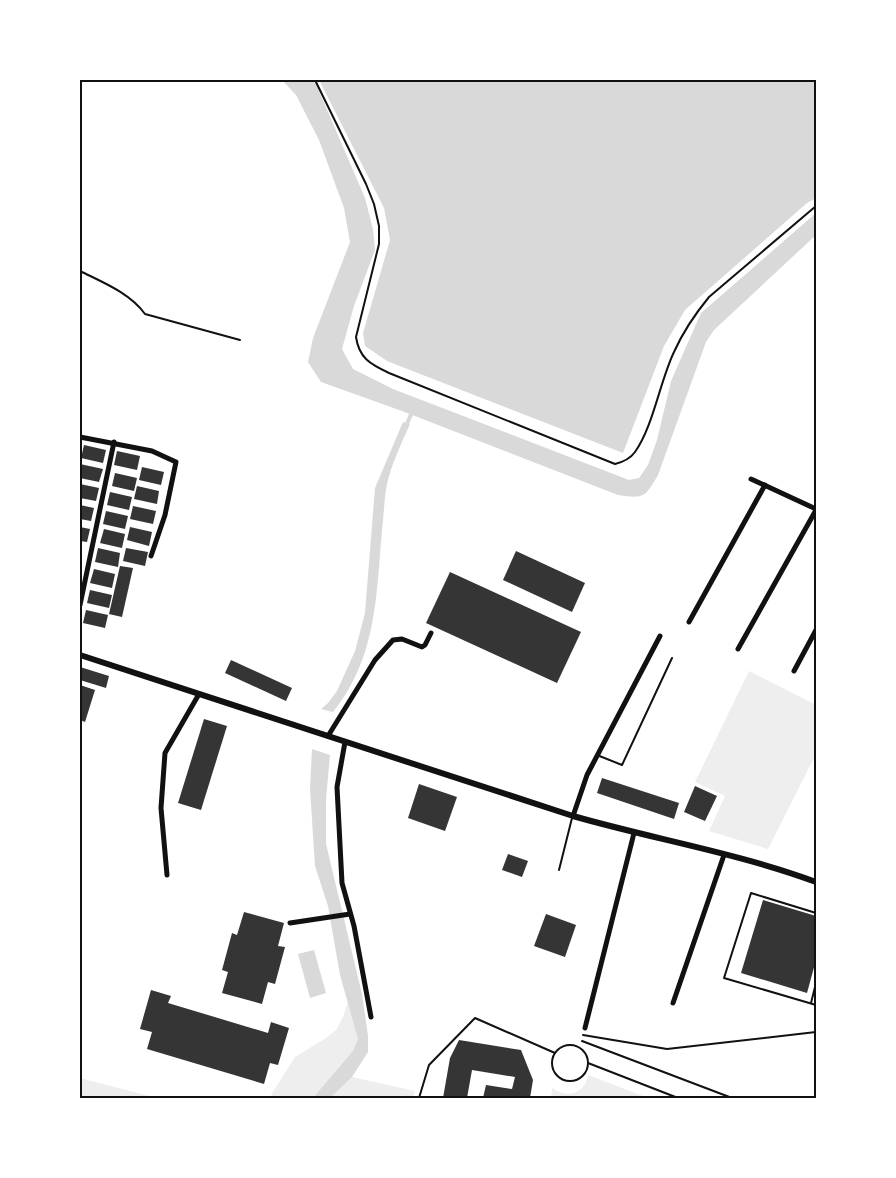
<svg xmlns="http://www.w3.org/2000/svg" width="896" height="1178" font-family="Rubik,sans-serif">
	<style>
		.green { fill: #eee }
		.water { fill: #d9d9d9 }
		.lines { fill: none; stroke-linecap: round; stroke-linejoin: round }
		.stream { stroke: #d9d9d9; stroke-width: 4 }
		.building { fill: #353535 }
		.path { stroke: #111; stroke-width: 2 }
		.service { stroke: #111; stroke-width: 2 }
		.minor { stroke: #111; stroke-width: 5 }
		.tertiary { stroke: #111; stroke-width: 6 }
		.neatline { fill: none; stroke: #111; stroke-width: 2 }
	</style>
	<rect width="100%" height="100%" fill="#fff"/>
	<!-- green -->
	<g class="green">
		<path d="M749 671 816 705V754L768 849 709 831 725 796 695 782Z"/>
		<path d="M348 1002C351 1013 358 1028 358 1039 358 1054 324 1086 313 1098H276L271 1095 295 1057 326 1038 336 1030 343 1017Z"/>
		<path d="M588 1075 648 1098H551L552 1088C567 1099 585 1094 588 1075Z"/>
		<path d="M352 1077 415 1091 413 1098H330Z"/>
		<path d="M80 1078 157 1098H80Z"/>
	</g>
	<!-- water -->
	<g class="water">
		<path d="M282 80H312L316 84 365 198 373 229 375 250 354 306 342 349 353 369 393 389 629 480 639 478 648 465 657 440 671 381 701 313 816 213V235L714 330 706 342 658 475C645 497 645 499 618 495L402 411 321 382 308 362 313 338 350 242 344 208 319 140 296 95Z"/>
		<path d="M319 80H816V198L807 203 685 310 664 346 623 453 387 361 365 346 363 333 390 240 384 208Z"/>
		<path d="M403 422 410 424C401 444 392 463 387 484 384 499 384 515 382 530 376 597 377 657 333 712L321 709 328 703 337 691 355 651 365 613 375 488Z"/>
		<path d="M312 749 330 755 326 799V844L362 994 368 1036V1052L352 1077 330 1098H313L353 1051 358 1039 340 975 328 906 315 866 310 789Z"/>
		<path d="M314 950 326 993 310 998 298 954Z"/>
	</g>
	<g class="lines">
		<!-- stream -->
		<path class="stream" d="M405 428 413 410"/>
	</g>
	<!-- building -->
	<g class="building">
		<path d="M84 445 106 450 103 463 81 458Z"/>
		<path d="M117 451 140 456 137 470 114 465Z"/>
		<path d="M80 464 103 469 99 482 80 478Z"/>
		<path d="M142 467 164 472 161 485 139 480Z"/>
		<path d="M115 473 137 478 134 491 112 486Z"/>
		<path d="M80 484 99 488 96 501 80 498Z"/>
		<path d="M137 486 159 491 157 504 134 499Z"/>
		<path d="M110 492 132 497 129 510 107 505Z"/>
		<path d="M80 505 94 508 91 521 80 519Z"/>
		<path d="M133 506 156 511 153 524 130 519Z"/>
		<path d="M106 511 128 516 125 529 103 524Z"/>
		<path d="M80 527 90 529 87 542 80 541Z"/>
		<path d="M130 527 152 532 149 546 127 540Z"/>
		<path d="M104 529 125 534 122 548 100 543Z"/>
		<path d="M98 548 120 553 118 567 95 562Z"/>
		<path d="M126 548 148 552 145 566 123 561Z"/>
		<path d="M516 551 585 583 572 612 503 580Z"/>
		<path d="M120 566 133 568 122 617 109 614Z"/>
		<path d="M94 569 115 574 112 588 90 583Z"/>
		<path d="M450 572 581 632 557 683 426 623Z"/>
		<path d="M90 590 112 595 109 608 87 603Z"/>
		<path d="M86 610 108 615 105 628 83 623Z"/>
		<path d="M231 660 292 688 286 701 225 673Z"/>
		<path d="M80 667 109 676 106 688 80 680Z"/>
		<path d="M80 685 95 690 85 722 80 720Z"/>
		<path d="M204 719 227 726 201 810 178 803Z"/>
		<path d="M602 778 679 803 674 819 597 793Z"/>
		<path d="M419 784 457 797 445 831 408 818Z"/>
		<path d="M695 786 717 796 705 821 684 812Z"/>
		<path d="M508 854 528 861 522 877 502 870Z"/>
		<path d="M763 900 816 916V960L807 993 741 973Z"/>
		<path d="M244 912 284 923 278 946 285 947 275 984 268 982 262 1004 222 993 228 972 222 970 232 933 237 935Z"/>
		<path d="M546 914 576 925 565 957 534 946Z"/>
		<path d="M151 990 171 996 168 1003 268 1033 271 1022 289 1028 278 1065 270 1063 264 1084 147 1049 152 1032 140 1029Z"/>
		<path d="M459 1040 521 1050 533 1080 530 1098H483L486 1085 512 1089 515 1077 472 1070 467 1098H443L450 1058Z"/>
	</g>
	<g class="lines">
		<!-- path -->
		<path class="path" d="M315 80 366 184 374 204 379 226V244L356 337C359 358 370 364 389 373L615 464C623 462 630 459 635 452 653 427 660 381 674 352 683 332 695 314 709 297L816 206"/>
		<!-- service -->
		<g class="service">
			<path d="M80 271C102 282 130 293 145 314L240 340"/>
			<path d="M597 755 622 765 672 658"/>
			<path d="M559 870 572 818"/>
			<path d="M816 913 751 893 724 978 816 1005"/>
			<path d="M811 1003 816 983"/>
			<path d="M583 1035 667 1049 816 1032"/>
			<path d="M582 1041 732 1098"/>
			<circle cx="570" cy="1063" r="18"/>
			<path d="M588 1063 678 1098"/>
			<path d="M419 1098 429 1065 475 1018 555 1053"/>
		</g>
		<!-- minor -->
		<g class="minor">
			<path d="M80 437 152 451 176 462 165 515 151 556"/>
			<path d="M751 479 816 509"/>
			<path d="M80 605 114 442"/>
			<path d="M689 622 765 485"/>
			<path d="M738 649 816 510"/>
			<path d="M794 671 816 630"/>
			<path d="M328 736 375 660 393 640 402 639 422 647 425 645 431 633"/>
			<path d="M345 742 337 787 342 883 354 926 371 1017"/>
			<path d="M573 816 587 775 660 636"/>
			<path d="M167 875 161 808 165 753 199 694"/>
			<path d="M290 923 350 914"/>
			<path d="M673 1003 724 855"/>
			<path d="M585 1028 634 833"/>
		</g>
		<!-- tertiary -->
		<path class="tertiary" d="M80 655 573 816C653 839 738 853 816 882"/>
	</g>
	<!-- border -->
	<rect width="896" height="1178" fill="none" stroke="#ffffff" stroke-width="162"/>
	<rect x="81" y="81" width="734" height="1016" class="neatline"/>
</svg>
